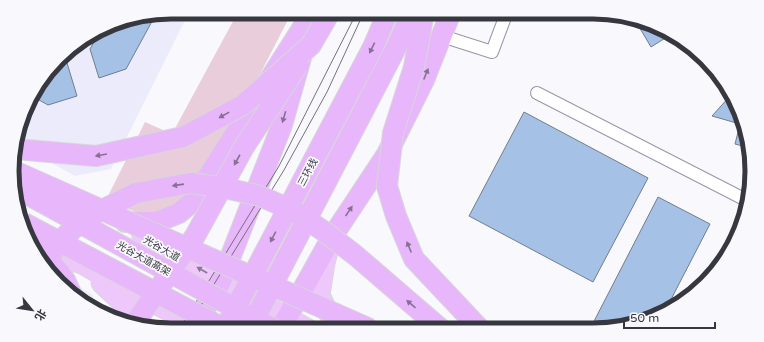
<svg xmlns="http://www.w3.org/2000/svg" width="764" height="342" font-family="'Varela Round','Noto Sans SC',sans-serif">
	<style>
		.built { fill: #ebebfc }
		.green { fill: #e9cddb }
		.building { fill: #a5c1e6; stroke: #717d8d }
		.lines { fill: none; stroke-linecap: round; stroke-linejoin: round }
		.minor-casing { stroke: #9696aa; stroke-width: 14 }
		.primary-casing { stroke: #d7d7d9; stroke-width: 21 }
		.trunk-casing { stroke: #d7d7d9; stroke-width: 22 }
		.minor { stroke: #fff; stroke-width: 12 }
		.primary { stroke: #eec8fb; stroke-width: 19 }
		.trunk { stroke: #e8b6fa; stroke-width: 20 }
		.tram { stroke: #727279; stroke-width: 1 }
		.trunk-bridge-casing { stroke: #d7d7d9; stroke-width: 22; stroke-linecap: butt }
		.trunk-bridge { stroke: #e8b6fa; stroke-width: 20 }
		.oneway { fill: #877094 }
		.oneway2 { fill: #897894 }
		.labels { text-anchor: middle; stroke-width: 3.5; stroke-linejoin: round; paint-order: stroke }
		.street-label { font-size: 10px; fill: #373740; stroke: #f9f9fd }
		.rim { fill: none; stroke: #373740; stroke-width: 5 }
	</style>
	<rect width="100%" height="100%" fill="#f9f9fd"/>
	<!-- built -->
	<g class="built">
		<path d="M171 12H189L111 169 75 176 15 143 33 91 66 51 120 21Z"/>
		<path d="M50 271 92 294 97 309 66 290Z"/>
	</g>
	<!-- green -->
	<path class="green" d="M238 12H292L256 82 187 197 153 217 105 202 145 122 172 134Z"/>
	<!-- building -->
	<g class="building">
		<path d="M156 14 126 69 99 78 90 49 99 33 120 21Z"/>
		<path d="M635 20 654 24 670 35 651 47Z"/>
		<path d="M56 63 60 65 67 63 77 96 48 105 32 96 33 91Z"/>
		<path d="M730 96 740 110 747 147 735 144 740 124 712 116Z"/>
		<path d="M524 112 648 178 593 282 469 216Z"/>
		<path d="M658 197 710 224 665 311 654 318 614 329H590Z"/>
	</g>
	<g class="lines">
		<!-- minor casing -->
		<g class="minor-casing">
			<g id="minor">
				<path d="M442 36 492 52 507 12"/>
				<path d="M537 93 746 200"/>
			</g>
		</g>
		<!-- primary casing -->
		<g class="primary-casing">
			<g id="primary">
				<path d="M142 236 310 330"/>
				<path d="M329 248 325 263 320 295 336 329"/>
				<path d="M37 249 82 264 120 286 205 330"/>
				<path d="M101 283 134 314 138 324"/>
			</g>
		</g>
		<!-- trunk casing -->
		<g class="trunk-casing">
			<g id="trunk">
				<path d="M125 222H157L179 213 191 203 303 27"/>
				<path d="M65 280 71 293"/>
				<path d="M193 330 221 281 282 125 314 12"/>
				<path d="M280 330 332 237 387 154 424 80 451 12"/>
			</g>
		</g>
		<!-- minor -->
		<use href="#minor" class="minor"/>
		<!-- primary -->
		<use href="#primary" class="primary"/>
		<!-- trunk -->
		<use href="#trunk" class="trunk"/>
		<!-- tram -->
		<g class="tram">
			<path d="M179 330 279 166 357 12"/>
			<path d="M186 330 284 170 327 92 364 12"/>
		</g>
		<!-- trunk-bridge casing -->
		<g class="trunk-bridge-casing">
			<g id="trunk-bridge">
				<path d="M424 12 414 67 393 133 387 186 396 216 414 259 480 329"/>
				<path d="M15 149 96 156 183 137 243 105 311 45 330 12"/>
				<path d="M14 171 370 329"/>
				<path d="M14 187 275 330"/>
				<path d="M24 223 227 330"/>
				<path d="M30 241 47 257 65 280"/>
				<path d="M44 264 62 239 84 219 136 193 191 183 225 188 260 196 294 211 325 232 355 255 441 329"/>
				<path d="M135 323 195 236 244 147 298 65"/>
				<path d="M224 330 373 47 388 12"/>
				<path d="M249 330 396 48 412 12"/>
			</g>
		</g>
		<!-- trunk-bridge -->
		<use href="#trunk-bridge" class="trunk-bridge"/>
	</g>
	<!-- one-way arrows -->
	<defs><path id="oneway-solid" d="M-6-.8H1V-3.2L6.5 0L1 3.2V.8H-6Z"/></defs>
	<g class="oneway">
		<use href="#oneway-solid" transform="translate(372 48) rotate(116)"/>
		<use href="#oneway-solid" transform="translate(426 74) rotate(-68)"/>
		<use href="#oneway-solid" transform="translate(224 115) rotate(151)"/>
		<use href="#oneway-solid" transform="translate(284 117) rotate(106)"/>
		<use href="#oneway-solid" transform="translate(101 155) rotate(170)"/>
		<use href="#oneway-solid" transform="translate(237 160) rotate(119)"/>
		<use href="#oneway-solid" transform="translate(178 185) rotate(172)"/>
		<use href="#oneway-solid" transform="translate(349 211) rotate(-56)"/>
		<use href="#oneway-solid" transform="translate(273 237) rotate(118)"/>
		<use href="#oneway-solid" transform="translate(409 247) rotate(-112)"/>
		<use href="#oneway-solid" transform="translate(411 304) rotate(-139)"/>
	</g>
	<use class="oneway2" href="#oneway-solid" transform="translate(202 270) rotate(-150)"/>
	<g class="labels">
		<!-- street labels -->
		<g class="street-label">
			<text transform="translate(307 172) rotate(-62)" y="4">三环线</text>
			<text transform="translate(162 248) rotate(30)" y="4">光谷大道</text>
			<text transform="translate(144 258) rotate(29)" y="4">光谷大道高架</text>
		</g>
	</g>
	<!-- crop -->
	<path d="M0 0H764V342H0ZM171 19H593A152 152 0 0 1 745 171V171A152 152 0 0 1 593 323H171A152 152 0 0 1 19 171V171A152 152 0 0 1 171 19Z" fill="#f9f9fd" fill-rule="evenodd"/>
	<path class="rim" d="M171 19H593A152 152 0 0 1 745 171V171A152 152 0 0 1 593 323H171A152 152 0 0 1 19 171V171A152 152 0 0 1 171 19Z"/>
	<!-- north arrow -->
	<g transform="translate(32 310) rotate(120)" stroke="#f9f9fd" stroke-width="3" paint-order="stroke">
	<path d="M0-3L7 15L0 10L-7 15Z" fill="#373740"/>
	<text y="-6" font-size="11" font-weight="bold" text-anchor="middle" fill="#373740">北</text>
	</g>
	<!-- scale -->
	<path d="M624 322v6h91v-6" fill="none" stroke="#373740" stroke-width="2"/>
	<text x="630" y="322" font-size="12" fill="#373740" stroke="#f9f9fd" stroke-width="3" paint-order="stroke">50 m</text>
</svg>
